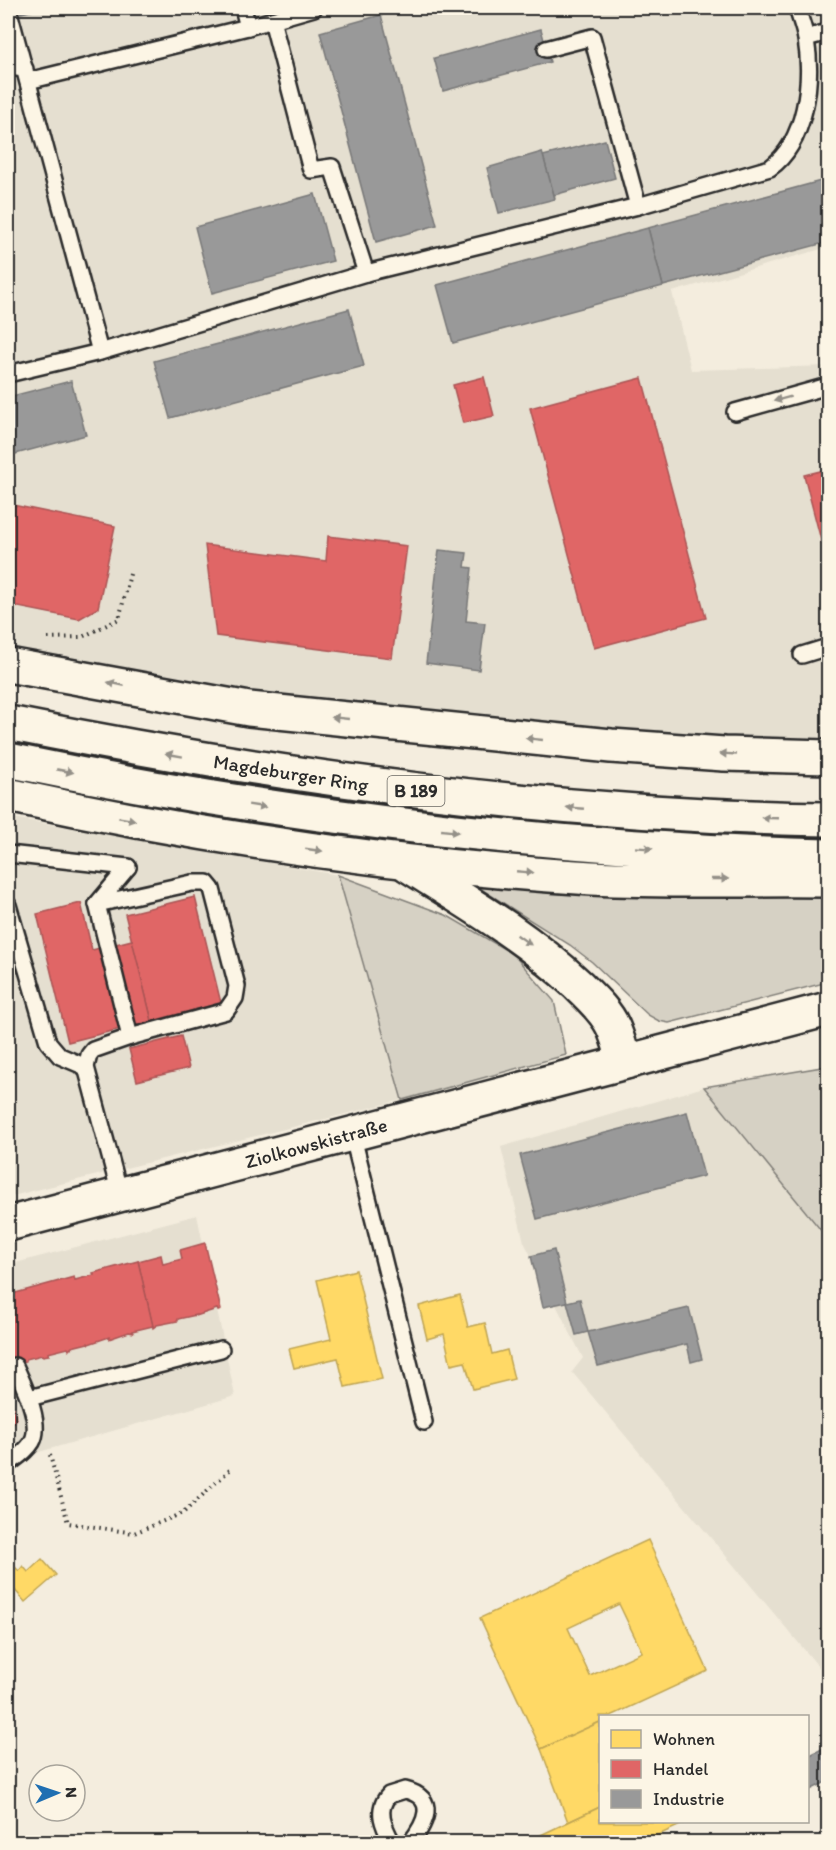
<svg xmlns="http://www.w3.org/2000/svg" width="836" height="1850" font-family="Itim,sans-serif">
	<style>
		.built { fill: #e5dfd0 }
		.green { fill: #d6d1c4; stroke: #807e78; stroke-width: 1.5 }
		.homes { fill: #ffd966; stroke: #bfa554; stroke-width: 1.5; fill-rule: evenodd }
		.shops { fill: #e06666; stroke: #aa5454; stroke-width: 1.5 }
		.industry { fill: #999; stroke: #787878; stroke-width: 1.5 }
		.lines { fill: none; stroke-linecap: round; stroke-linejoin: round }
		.lane-casing { stroke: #2b2b2b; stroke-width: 20 }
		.secondary-casing { stroke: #2b2b2b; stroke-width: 38 }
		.highway-casing { stroke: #2b2b2b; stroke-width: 38 }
		.path { stroke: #2b2b2b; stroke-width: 4; stroke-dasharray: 1.5 4.5; stroke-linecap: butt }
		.lane { stroke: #fcf5e5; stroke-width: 15 }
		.secondary { stroke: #fcf5e5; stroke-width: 33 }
		.highway { stroke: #fcf5e5; stroke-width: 33 }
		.oneway { fill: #949088 }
		.labels { text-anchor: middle; stroke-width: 6; stroke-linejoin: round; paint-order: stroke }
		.shield { fill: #fcf5e5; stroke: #6a6863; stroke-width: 1.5 }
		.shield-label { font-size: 18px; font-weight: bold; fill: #2b2b2b }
		.street-label { font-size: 20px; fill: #2b2b2b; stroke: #fcf5e5 }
	</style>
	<rect width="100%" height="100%" fill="#f4edde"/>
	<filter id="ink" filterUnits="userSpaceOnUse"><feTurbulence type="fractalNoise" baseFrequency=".0167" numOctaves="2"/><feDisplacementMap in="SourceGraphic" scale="12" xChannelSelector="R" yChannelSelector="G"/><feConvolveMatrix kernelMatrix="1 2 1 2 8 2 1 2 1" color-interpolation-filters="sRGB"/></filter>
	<g filter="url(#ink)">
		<!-- built -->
		<g class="built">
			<path d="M8 8H828V247L672 292 691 370 828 366V737H716L439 716 223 686 8 650Z"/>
			<path d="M8 817 338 875 402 1100 8 1197Z"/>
			<path d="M704 1087 828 1239V1678L572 1372 583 1358 524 1242 501 1147Z"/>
			<path d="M197 1215 235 1396 39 1452 8 1475V1265Z"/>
		</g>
		<!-- green -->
		<g class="green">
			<path d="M338 875 446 915 513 954 554 1001 566 1055 402 1100Z"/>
			<path d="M473 884C590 900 710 896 828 897V982L669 1023 659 1021 648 1015 592 962 570 945Z"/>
			<path d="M828 1066V1239L704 1087Z"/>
		</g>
		<!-- homes -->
		<g class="homes">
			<path d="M356 1270 382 1379 345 1387 338 1358 294 1368 289 1349 331 1339 317 1280Z"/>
			<path d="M460 1295 468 1327 485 1323 492 1354 507 1350 514 1379 473 1389 465 1362 451 1365 444 1334 427 1339 419 1306Z"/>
			<path d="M648 1540 708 1671 611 1716H600V1722L541 1749 480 1618ZM619 1604 642 1652 590 1676 568 1628Z"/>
			<path d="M42 1559 56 1575 25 1602 8 1582V1574L15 1567 19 1571 23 1566 28 1572Z"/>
			<path d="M600 1722V1807L568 1822 541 1749Z"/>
			<path d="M600 1807V1822H687L643 1842H526Z"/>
		</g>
		<!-- shops -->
		<g class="shops">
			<path d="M484 377 494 416 463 423 453 385Z"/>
			<path d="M642 378 706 618 594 648 530 408Z"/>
			<path d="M828 469V567L804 475Z"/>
			<path d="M8 504 115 526 98 608 79 619 8 605Z"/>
			<path d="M328 536 407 546 392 658 216 636 205 545 326 561Z"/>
			<path d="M195 897 221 1003 152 1021 125 914Z"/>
			<path d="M81 903 92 950 132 940 152 1021 68 1042 37 914Z"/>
			<path d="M181 1036 189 1068 137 1081 129 1049Z"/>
			<path d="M205 1243 221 1310 218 1311 217 1309 196 1316V1315L178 1319V1321L157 1325 153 1328 138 1261 161 1255 163 1264 182 1259 180 1250Z"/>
			<path d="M138 1261 153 1326 132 1331 133 1333 129 1332 109 1339V1337L89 1344 88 1343 72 1347 69 1350 68 1348 48 1353 49 1355 43 1356 42 1355 26 1359V1361L22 1362 23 1364 8 1368V1295L74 1277 75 1280 94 1275 93 1273Z"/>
			<path d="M8 1386 16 1419 8 1434Z"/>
		</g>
		<!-- industry -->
		<g class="industry">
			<path d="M20 8H43L21 13Z"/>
			<path d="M381 15 437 225 376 242 320 32Z"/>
			<path d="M541 29 550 62 443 91 434 58Z"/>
			<path d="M605 140 615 178 554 195 543 156Z"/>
			<path d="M542 152 555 199 499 213 487 168Z"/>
			<path d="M828 179V242L663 286 648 228Z"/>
			<path d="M315 194 333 261 212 293 195 227Z"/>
			<path d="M648 228 663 286 453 343 437 285Z"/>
			<path d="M349 309 364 366 170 418 154 361Z"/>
			<path d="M71 381 86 435 8 456V397Z"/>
			<path d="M439 550 467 553 465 567 472 568 466 621 485 623 479 670 426 663Z"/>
			<path d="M687 1112 704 1176 537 1219 520 1155Z"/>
			<path d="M554 1250 567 1302 543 1307 531 1256Z"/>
			<path d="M580 1299 588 1332 576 1335 567 1302Z"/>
			<path d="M689 1308 702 1359 691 1362 687 1344 598 1366 588 1332Z"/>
			<path d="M828 1746V1781L808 1791V1756Z"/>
		</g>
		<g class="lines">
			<!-- lane casing -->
			<g class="lane-casing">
				<g id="lane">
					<path d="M8 8 100 352 366 273 638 206 770 168C806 142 813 81 806 39 804 28 800 18 797 8"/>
					<path d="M243 8 248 27"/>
					<path d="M272 20 311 170 332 167 366 273"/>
					<path d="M806 38 828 32"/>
					<path d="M546 49 592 37 638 206"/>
					<path d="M8 67 25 69"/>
					<path d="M28 81 248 27 314 8"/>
					<path d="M8 374 100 352"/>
					<path d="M735 412 828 386"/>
					<path d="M802 655 828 647"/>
					<path d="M8 854 128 867"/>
					<path d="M97 904 192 883H207L212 889 237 986 235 998 226 1011 130 1037"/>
					<path d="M8 905 48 1042 60 1056 86 1067"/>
					<path d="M352 1133 424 1422"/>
					<path d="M120 1194 86 1067 89 1055 93 1050 130 1037 97 904 128 867"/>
					<path d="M29 1398 221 1349"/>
					<path d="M8 1464C16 1458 26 1452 32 1442 43 1423 23 1384 15 1366"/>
					<path d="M392 1842C384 1827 375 1810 389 1795L405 1790C439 1798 425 1824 411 1842"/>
				</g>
			</g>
			<!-- secondary casing -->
			<g class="secondary-casing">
				<path id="secondary" d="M8 1224 828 1009"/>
			</g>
			<!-- highway casing -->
			<g class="highway-casing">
				<g id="highway">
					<path d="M8 665 249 709 611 746 724 754 828 757"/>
					<path d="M8 723C279 777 552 815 828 819"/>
					<path d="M8 760C278 816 552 849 828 856"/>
					<path d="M8 795C200 837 396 866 592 878 671 882 750 879 828 880"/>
					<path d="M408 865C467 902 527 937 578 985 590 997 606 1011 613 1027 618 1038 621 1051 625 1062"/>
				</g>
			</g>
			<!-- path -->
			<g class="path">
				<path d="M48 638 82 637 119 619 131 570"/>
				<path d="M50 1455 68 1523 134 1533 183 1513 233 1467"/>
			</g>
			<!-- lane -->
			<use href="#lane" class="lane"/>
			<!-- secondary -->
			<use href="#secondary" class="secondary"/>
			<!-- highway -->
			<use href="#highway" class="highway"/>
		</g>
		<!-- one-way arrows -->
		<defs><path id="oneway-solid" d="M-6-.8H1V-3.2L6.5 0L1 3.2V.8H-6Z" transform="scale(1.5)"/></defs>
		<g class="oneway">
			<use href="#oneway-solid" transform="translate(782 399) rotate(165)"/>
			<use href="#oneway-solid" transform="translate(116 684) rotate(-168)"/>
			<use href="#oneway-solid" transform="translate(340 718) rotate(-174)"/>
			<use href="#oneway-solid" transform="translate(534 739) rotate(-174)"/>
			<use href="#oneway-solid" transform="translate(728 754) rotate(-177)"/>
			<use href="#oneway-solid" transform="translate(174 755) rotate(-170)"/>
			<use href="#oneway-solid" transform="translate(65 771) rotate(11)"/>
			<use href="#oneway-solid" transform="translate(257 806) rotate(9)"/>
			<use href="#oneway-solid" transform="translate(575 808) rotate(-175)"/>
			<use href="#oneway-solid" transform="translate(770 818) rotate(-178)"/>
			<use href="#oneway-solid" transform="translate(127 819) rotate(10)"/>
			<use href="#oneway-solid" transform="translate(450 831) rotate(6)"/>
			<use href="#oneway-solid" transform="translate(644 848) rotate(4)"/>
			<use href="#oneway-solid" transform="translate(314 850) rotate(8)"/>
			<use href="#oneway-solid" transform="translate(525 872) rotate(5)"/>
			<use href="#oneway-solid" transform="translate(720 879)"/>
			<use href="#oneway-solid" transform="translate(524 940) rotate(35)"/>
		</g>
	</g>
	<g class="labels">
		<!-- shield labels -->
		<rect class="shield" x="387.5" y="776" width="57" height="30" rx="4.5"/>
		<g class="shield-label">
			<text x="416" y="797">B 189</text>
		</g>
		<!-- street labels -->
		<g class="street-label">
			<text transform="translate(291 773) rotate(9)" y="7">Magdeburger Ring</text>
			<text transform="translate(316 1143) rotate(-15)" y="7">Ziolkowskistraße</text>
		</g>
	</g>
	<!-- margin -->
	<rect width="836" height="1850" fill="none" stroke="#fcf5e5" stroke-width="30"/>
	<rect x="15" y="15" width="806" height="1820" fill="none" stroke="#2b2b2b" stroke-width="2" filter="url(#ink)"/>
	<!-- legend -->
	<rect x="599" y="1715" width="210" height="108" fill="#fcf5e5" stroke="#a8a49b" stroke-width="1.5"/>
	<rect x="611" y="1730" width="30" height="18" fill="#ffd966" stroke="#a8a49b" stroke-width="1.5"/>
	<text x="653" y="1745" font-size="18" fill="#2b2b2b">Wohnen</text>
	<rect x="611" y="1760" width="30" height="18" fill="#e06666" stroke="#a8a49b" stroke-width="1.5"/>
	<text x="653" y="1775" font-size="18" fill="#2b2b2b">Handel</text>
	<rect x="611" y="1790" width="30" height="18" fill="#999999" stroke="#a8a49b" stroke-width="1.5"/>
	<text x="653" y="1805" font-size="18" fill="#2b2b2b">Industrie</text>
	<!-- north arrow -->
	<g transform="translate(57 1793) rotate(88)"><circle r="28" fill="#fcf5e5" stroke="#a8a49b" stroke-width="1.5"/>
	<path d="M0-4.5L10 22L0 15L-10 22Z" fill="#1f6fb2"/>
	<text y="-9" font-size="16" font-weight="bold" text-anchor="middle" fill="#2b2b2b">N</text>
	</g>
</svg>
